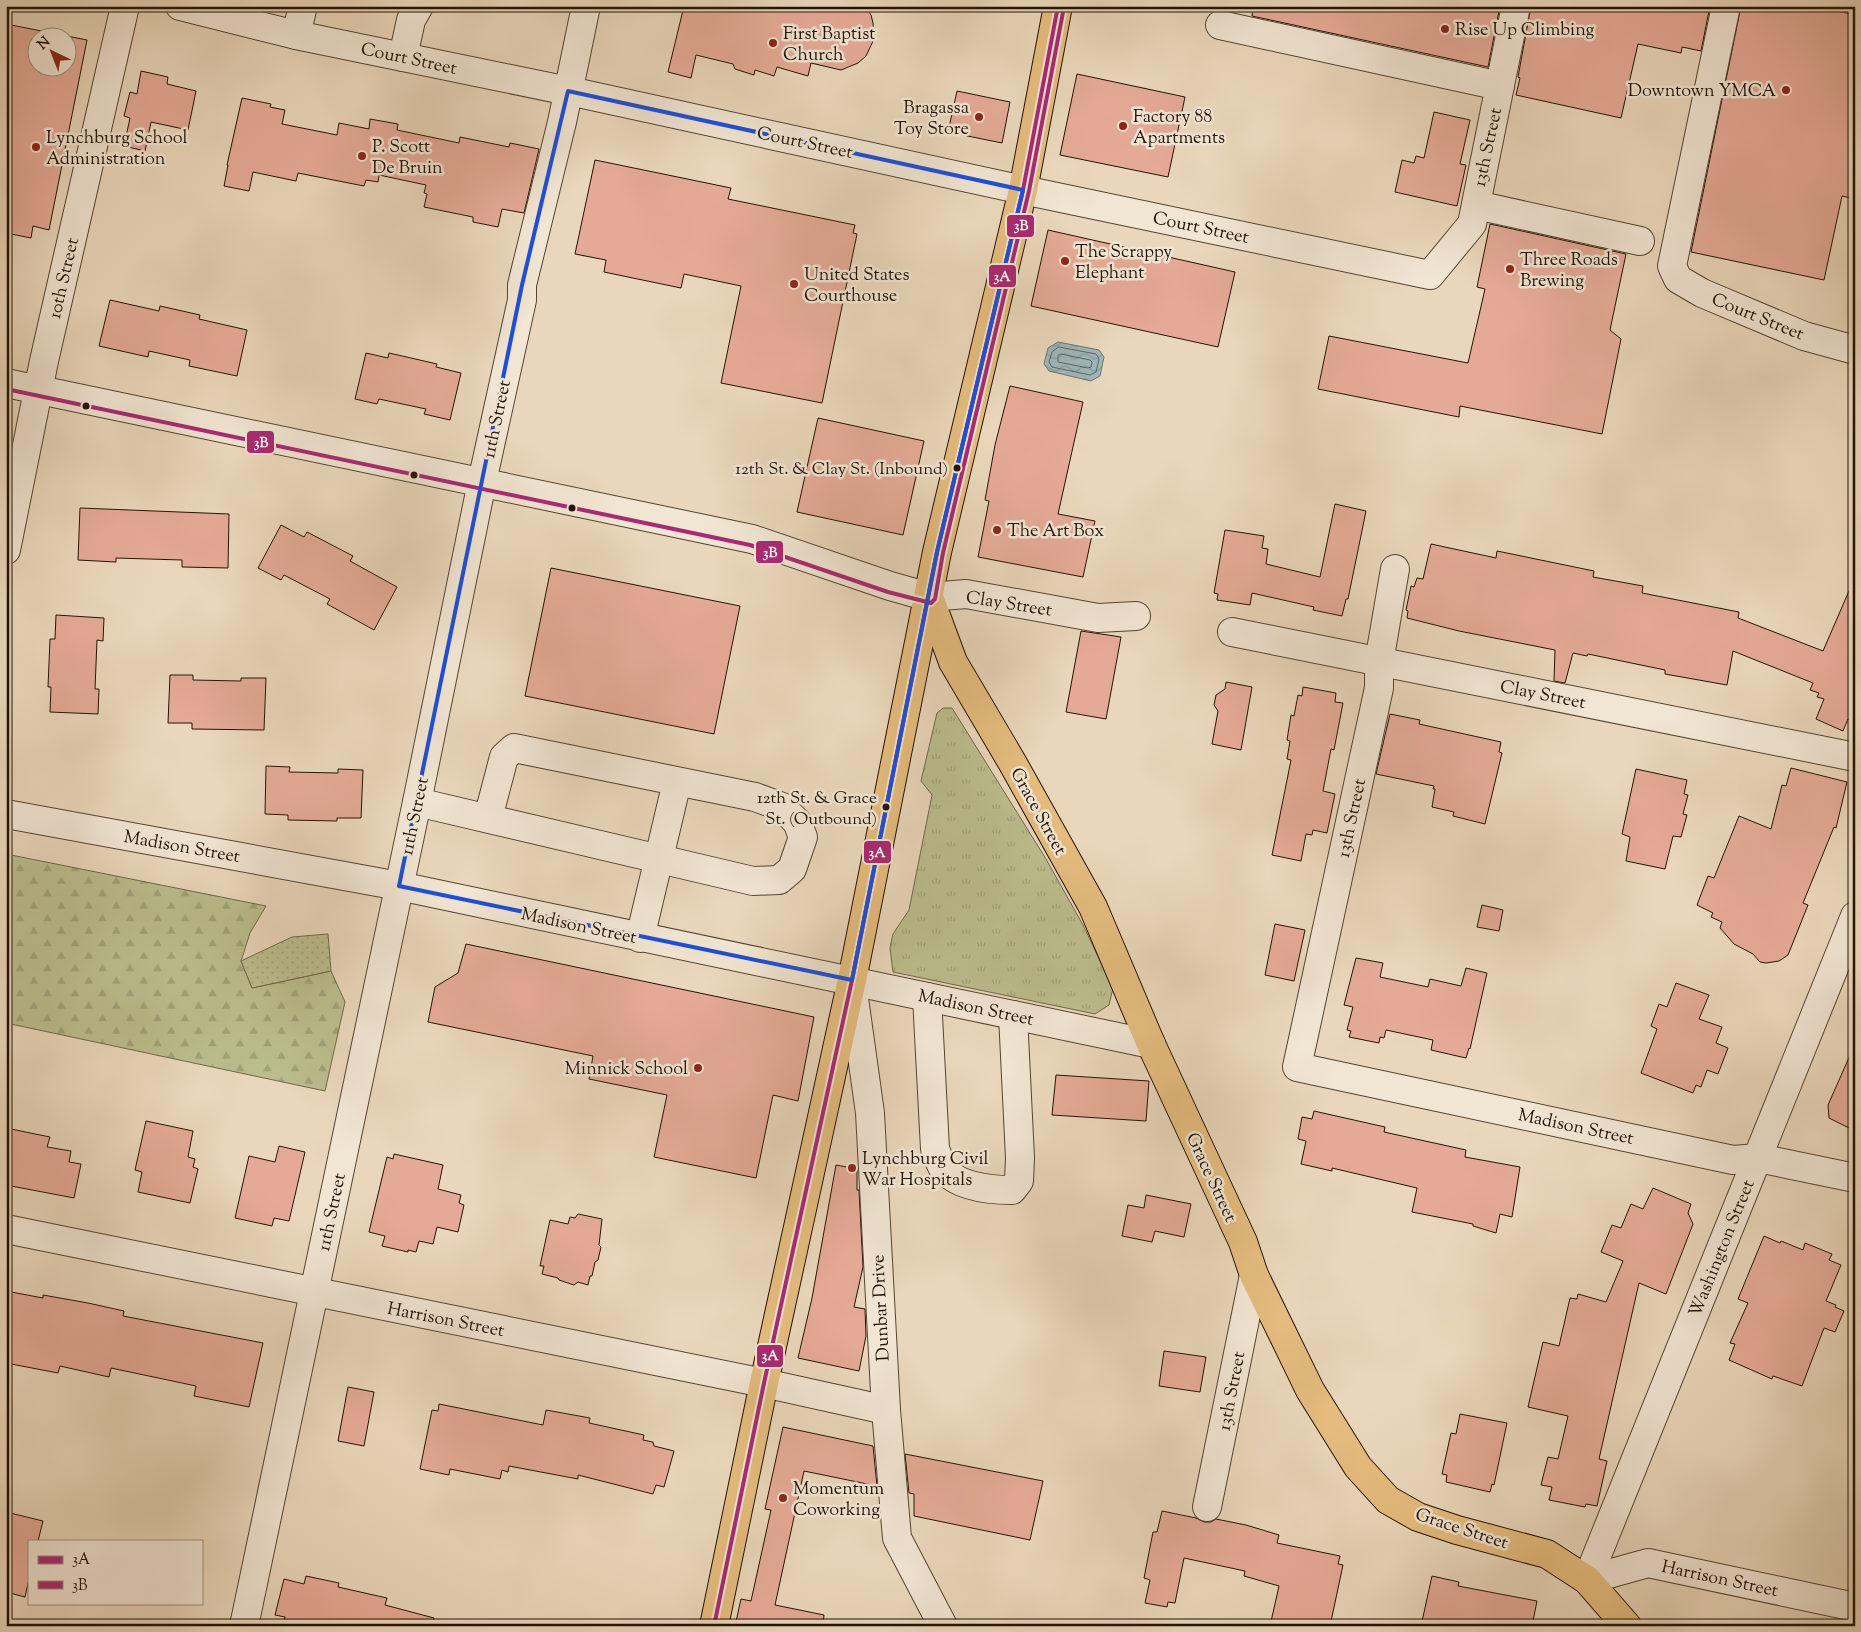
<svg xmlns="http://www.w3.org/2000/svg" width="1861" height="1632" font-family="'Sorts Mill Goudy',serif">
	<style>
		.grass { fill: url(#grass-tufts); stroke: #6f6849 }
		.forest { fill: url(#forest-firs); stroke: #6f6849 }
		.park { fill: url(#park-dots); stroke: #6f6849 }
		.water { fill: url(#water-waves); stroke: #6c7572 }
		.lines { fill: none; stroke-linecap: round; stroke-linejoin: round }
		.shore { stroke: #606560; stroke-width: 1 }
		.building { fill: #e5aa97; stroke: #231305; fill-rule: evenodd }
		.minor-casing { stroke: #554432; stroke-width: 30 }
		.major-casing { stroke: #231305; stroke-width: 30 }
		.minor { stroke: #f1e5d3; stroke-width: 28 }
		.major { stroke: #e5bc7e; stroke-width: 28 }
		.bus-1-casing { stroke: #f1e5d3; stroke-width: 8 }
		.bus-2-casing { stroke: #f1e5d3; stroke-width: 8 }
		.bus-1 { stroke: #a92973; stroke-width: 4 }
		.bus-2 { stroke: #a92973; stroke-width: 4 }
		.marked { fill: none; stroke: #1d4ed8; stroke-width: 4; stroke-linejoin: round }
		.poi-dot { fill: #8f2418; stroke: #f1e5d3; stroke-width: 2 }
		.bus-dot { fill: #231305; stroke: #f1e5d3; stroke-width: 2 }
		.labels { text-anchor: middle; stroke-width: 5; stroke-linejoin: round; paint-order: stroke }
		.bus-label { font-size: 17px; fill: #231305; stroke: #f1e5d3; text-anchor: end }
		.poi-label { font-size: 18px; fill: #231305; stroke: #f1e5d3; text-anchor: start }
		.street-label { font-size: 18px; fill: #231305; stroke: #f1e5d3 }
		.line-badge { stroke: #f1e5d3; stroke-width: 2 }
		.badge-label { font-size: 14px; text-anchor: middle; font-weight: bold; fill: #fff }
	</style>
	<defs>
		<pattern id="grass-tufts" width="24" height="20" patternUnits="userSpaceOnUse" patternTransform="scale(1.25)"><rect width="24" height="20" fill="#bbbd8d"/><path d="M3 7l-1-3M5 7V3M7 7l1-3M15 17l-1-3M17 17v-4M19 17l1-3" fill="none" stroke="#a0a278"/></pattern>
		<pattern id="forest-firs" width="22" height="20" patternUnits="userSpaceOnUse" patternTransform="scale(1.25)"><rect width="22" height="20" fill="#bbbd8d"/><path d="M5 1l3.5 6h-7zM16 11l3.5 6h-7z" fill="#a0a278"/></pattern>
		<pattern id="park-dots" width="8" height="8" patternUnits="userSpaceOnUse" patternTransform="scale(1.25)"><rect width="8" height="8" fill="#bbbd8d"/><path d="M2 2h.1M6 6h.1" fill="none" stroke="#a0a278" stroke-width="1.8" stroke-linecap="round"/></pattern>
		<pattern id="water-waves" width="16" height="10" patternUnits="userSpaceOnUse" patternTransform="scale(1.25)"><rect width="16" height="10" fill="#9db7bb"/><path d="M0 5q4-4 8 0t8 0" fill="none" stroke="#879c9f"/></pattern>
	</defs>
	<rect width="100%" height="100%" fill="#ead7bb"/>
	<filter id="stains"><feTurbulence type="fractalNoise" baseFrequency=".004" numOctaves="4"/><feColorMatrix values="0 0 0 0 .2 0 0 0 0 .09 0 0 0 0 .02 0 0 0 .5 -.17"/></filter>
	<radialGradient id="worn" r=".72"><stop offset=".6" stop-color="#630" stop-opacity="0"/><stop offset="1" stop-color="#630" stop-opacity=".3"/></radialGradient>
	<!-- grass -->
	<path class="grass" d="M943 708H952L1046 859 1083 925 1113 988 1109 1005 1095 1014 893 972 890 948 893 934 909 910 932 795 921 781 937 713Z"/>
	<!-- forest -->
	<path class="forest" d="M6 854 266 906 250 933 241 961 252 988 331 971 345 1002 325 1091 6 1023Z"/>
	<!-- park -->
	<path class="park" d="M328 934 331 971 252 988 241 961 292 937Z"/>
	<!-- water -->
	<path class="water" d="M1058 342 1099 350 1104 357 1100 376 1091 381 1049 371 1044 364 1048 348Z"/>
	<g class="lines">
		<!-- shore -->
		<g class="shore">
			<path d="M1059 347 1096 354 1099 359 1096 372 1090 375 1052 367 1049 362 1052 352Z"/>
			<path d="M1061 354 1090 360 1092 362 1091 367 1088 368 1058 362V356Z"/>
		</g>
	</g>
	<!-- building -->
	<g class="building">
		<path d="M684 6H865L871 15 873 23 874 39 866 56 858 63 841 70 811 63 808 76 777 67 774 76 755 70 754 75 735 69 733 64 696 55 691 78 668 72Z"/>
		<path d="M1253 6H1500L1488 67 1252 16Z"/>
		<path d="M1531 6H1710L1701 51 1682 47 1681 53 1638 44 1621 118 1516 95 1520 78 1518 77Z"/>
		<path d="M1741 6H1815L1855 15V199L1842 196 1824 280 1691 252Z"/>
		<path d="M6 24 87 40 49 230 33 226 31 238 6 233ZM38 38H68V68H38Z"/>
		<path d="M141 71 168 77 167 84 196 91 188 130 151 122 145 151 124 146 130 118 124 116 130 92 137 94Z"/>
		<path d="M1077 74 1185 97 1168 177 1060 155Z"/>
		<path d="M957 91 1010 102 1002 143 948 132Z"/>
		<path d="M242 98 271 104 270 107 285 110 282 124 337 135 339 123 369 129 370 119 398 124 397 130 459 143 460 137 509 147 510 143 539 149 524 213 502 209 498 227 473 222V217L424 207 427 194 424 193 426 185 379 175 378 182 366 180 364 186 298 173 296 181 253 172 249 191 224 186 228 165H227Z"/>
		<path d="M1434 112 1470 120 1460 164 1466 165 1457 206 1395 192 1402 160 1414 163 1416 156 1424 158Z"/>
		<path d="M595 160 731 188 728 199 855 225 853 233 857 234 822 403 721 383 741 286 684 274 681 288 604 272 606 260 575 254Z"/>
		<path d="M1490 224 1626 254 1610 330 1621 339 1602 434 1460 406 1459 417 1318 389 1329 336 1468 363 1485 289 1477 287Z"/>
		<path d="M1048 230 1235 272 1218 347 1031 306Z"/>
		<path d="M110 300 159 311 160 306 200 315 199 319 247 330 237 376 189 366 190 360 149 351 148 357 99 346Z"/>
		<path d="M366 353 388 358 389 353 411 358 437 364 436 367 461 373 450 420 424 414 426 409 379 399 377 404 355 399Z"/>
		<path d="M1010 386 1083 402 1058 514 1095 521 1083 577 978 557 989 501 985 500 995 445Z"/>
		<path d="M818 418 924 441 903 535 797 512Z"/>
		<path d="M1335 504 1366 511 1348 599H1346L1342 616 1313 610 1314 607 1252 593 1250 605 1217 600 1218 594 1214 593 1225 530 1264 536 1262 548 1268 549 1266 564 1320 577Z"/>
		<path d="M80 508 229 514 228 568 182 567V560L116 558V562L78 560Z"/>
		<path d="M281 525 304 537 307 532 353 556 350 561 397 587 374 630 327 604 330 599 284 575 281 580 258 568Z"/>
		<path d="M1431 544 1496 558 1497 551 1594 571 1593 577 1643 586 1642 593 1739 612 1738 618 1823 651 1855 577V722L1848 719 1843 731 1816 719 1824 699 1817 697 1819 693 1810 690 1813 683 1733 651 1727 685 1665 674V670L1588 654 1587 656 1573 653 1565 683 1554 681 1555 650 1459 631 1407 618 1408 611 1406 610 1411 586 1414 587 1417 578 1423 579Z"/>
		<path d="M551 568 740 606 714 734 525 696Z"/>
		<path d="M56 615 104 618 103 641 97 640 95 689H99L98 714 50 712 51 687H48L50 639H55Z"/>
		<path d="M1081 631 1121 637 1106 719 1066 712Z"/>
		<path d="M170 675H193V680L241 681V678H266L264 730 192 729V723H168Z"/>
		<path d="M1226 682 1252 687 1241 750 1212 744 1218 711 1214 705 1216 695 1225 689Z"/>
		<path d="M1303 687 1336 693 1335 702 1343 703 1334 750 1331 749 1323 791 1335 794 1327 833 1313 830 1312 835 1306 834 1301 861 1272 855 1291 760 1287 759 1290 741 1287 740 1291 715 1294 716 1298 695 1302 696Z"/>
		<path d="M1390 714 1420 720 1419 724 1501 742 1499 752 1502 753 1485 824 1453 816 1454 812 1432 807 1435 789H1433L1434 786 1376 774Z"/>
		<path d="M266 766 290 767 289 772 338 773V769L363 770 361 818H337V821L288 820V815L265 814Z"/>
		<path d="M1791 768 1847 782 1836 828 1834 827 1803 903 1808 905 1788 955 1779 961 1766 963 1760 962 1753 954 1734 944 1720 928 1722 922 1711 917 1713 913 1697 905 1708 876 1714 878 1739 816 1771 829 1782 785 1786 786Z"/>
		<path d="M1636 769 1687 780 1684 794 1688 795 1683 814 1687 815 1681 837 1673 836 1665 869 1626 861 1630 837 1622 834Z"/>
		<path d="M1482 905 1503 910 1499 931 1477 927Z"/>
		<path d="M1275 924 1305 930 1294 981 1265 975Z"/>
		<path d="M466 944 814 1017 798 1101 773 1095 756 1178 654 1157 667 1095 589 1079 593 1056 428 1022 435 987 458 973Z"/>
		<path d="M1356 958 1383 963 1380 977 1428 987 1430 979 1461 986 1466 968 1487 973 1470 1049 1469 1048 1466 1058 1431 1050 1433 1040 1386 1030 1384 1038 1380 1037 1379 1043 1349 1037 1351 1031 1347 1030 1353 1007 1344 1005Z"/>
		<path d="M1676 983 1709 995 1699 1019 1722 1027 1716 1043 1728 1048 1718 1074 1707 1070 1701 1087 1696 1085 1693 1093 1641 1073 1657 1029 1651 1026 1659 1004 1667 1007Z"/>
		<path d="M1855 1044V1131L1829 1118 1828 1105Z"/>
		<path d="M1056 1075 1149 1081 1146 1121 1052 1115Z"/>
		<path d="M1314 1111 1385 1127 1384 1132 1466 1150 1465 1157 1520 1167 1512 1217 1500 1214 1496 1233 1473 1226V1224L1412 1212 1417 1188 1332 1168V1171L1301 1164 1306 1141 1298 1139 1302 1117 1312 1119Z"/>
		<path d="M146 1121 193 1131 188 1157 195 1159 193 1167 198 1169 190 1203 138 1192 142 1172 135 1170Z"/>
		<path d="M6 1128 50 1137 47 1147 71 1151 69 1162 81 1164 74 1198 6 1185Z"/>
		<path d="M279 1146 305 1152 289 1221 274 1218 272 1226 235 1218 249 1156 275 1162Z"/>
		<path d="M394 1154 443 1165 438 1189 461 1195 459 1203 464 1205 458 1232 437 1227 433 1244 419 1241 416 1252 408 1250V1252L382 1246 385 1236 369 1232 387 1157 393 1159Z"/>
		<path d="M836 1165 857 1169V1190H859L863 1267 854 1307 865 1309 866 1336 859 1371 798 1358 812 1298Z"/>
		<path d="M1653 1188 1691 1204 1688 1213 1693 1224 1666 1294 1639 1283 1599 1459 1607 1461 1597 1506 1586 1504 1585 1507 1549 1500 1552 1487 1541 1485 1548 1457 1558 1459 1568 1416 1528 1407 1543 1342 1559 1346 1570 1298 1577 1299 1578 1294 1606 1302 1623 1261 1601 1252 1612 1225 1621 1228 1631 1204 1643 1209Z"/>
		<path d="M1146 1195 1191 1204 1184 1237 1155 1231 1152 1242 1122 1236 1128 1205 1144 1208Z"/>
		<path d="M578 1214 602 1219 599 1245 601 1247 598 1260 595 1262 592 1276H590L588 1285 578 1282 574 1285 559 1280 558 1278 542 1274 544 1266H540L550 1220 568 1224 570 1217 575 1218Z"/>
		<path d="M1764 1236 1780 1243 1781 1241 1803 1250 1805 1243 1832 1254 1829 1260 1841 1265 1826 1301 1836 1305 1835 1307 1844 1311 1835 1332 1824 1328 1802 1386 1773 1376 1772 1379 1729 1360 1735 1344 1730 1343 1748 1303 1738 1299Z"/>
		<path d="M6 1291 43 1298V1295L88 1303 124 1311 123 1316 263 1343 249 1407 194 1396 196 1386 111 1368 109 1377 60 1366 58 1373 6 1363Z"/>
		<path d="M1164 1351 1206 1357 1200 1392 1159 1386Z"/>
		<path d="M348 1387 374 1392 364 1446 338 1441Z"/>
		<path d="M439 1404 543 1425 546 1410 590 1418 589 1423 644 1435 643 1440 653 1442 654 1446 674 1451 664 1487 656 1485 653 1494 578 1475V1479L509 1466 508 1472 502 1470 500 1479 450 1469 449 1475 420 1469 432 1410 438 1411Z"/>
		<path d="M1460 1414 1507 1423 1494 1485 1492 1484 1490 1492 1446 1482 1447 1475 1442 1474 1451 1433 1456 1434Z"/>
		<path d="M783 1427 873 1446 877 1486 804 1471 775 1605 824 1615 823 1626H735L741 1599 751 1601 771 1510 765 1509Z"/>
		<path d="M905 1454 1043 1481 1030 1540 914 1516V1494L909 1493Z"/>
		<path d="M1162 1511 1196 1518 1204 1522H1211L1216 1519 1246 1525 1279 1535 1277 1543 1340 1556 1338 1564 1343 1565 1330 1626H1270L1279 1586 1244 1576 1245 1571 1184 1558 1175 1603 1168 1602 1167 1607 1145 1603 1150 1580 1144 1578 1153 1532H1157Z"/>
		<path d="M6 1512 43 1521 38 1541H29V1579L25 1597 6 1592Z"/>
		<path d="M306 1576 339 1583 338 1587 387 1598 385 1605 434 1618 433 1626H283L285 1617 275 1615 284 1579 304 1584Z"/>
		<path d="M1432 1576 1459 1582 1458 1586 1537 1601 1532 1626H1421Z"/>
	</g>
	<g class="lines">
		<!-- minor casing -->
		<g class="minor-casing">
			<g id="minor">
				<path d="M180 6 296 35 583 94 1023 190 1430 275 1472 224 1516 6"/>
				<path d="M1726 6 1672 266 1678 279 1702 293 1804 336 1855 350"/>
				<path d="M1220 25 1500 86"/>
				<path d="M296 35 303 6"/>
				<path d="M403 57 411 20 419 6"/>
				<path d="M1476 205 1640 241"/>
				<path d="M6 383 752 539 890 586 929 597 966 594 1098 618 1136 616"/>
				<path d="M6 550 44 361 125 6"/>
				<path d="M1395 569 1379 662V688L1297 1067 1733 1160 1758 1158 1855 1178"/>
				<path d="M1232 632 1855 757"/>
				<path d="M417 802 753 881 779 880 792 869 803 837 797 822 782 807 755 797 514 748 504 757 488 818"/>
				<path d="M6 814 399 886 1151 1044"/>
				<path d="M640 938 677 782"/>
				<path d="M852 984 870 1113 886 1410 897 1538 943 1626"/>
				<path d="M927 997 935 1149C938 1155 940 1166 945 1171 961 1187 990 1190 1012 1190L1019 1181 1020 1158 1013 1015"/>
				<path d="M6 1229 764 1383 886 1410"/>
				<path d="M1207 1507 1254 1275"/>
				<path d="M1587 1580 1855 916"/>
				<path d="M1587 1580 1648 1563 1855 1607"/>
				<path d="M244 1626 417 802 482 482 522 300V285L562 122 586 6"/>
			</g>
		</g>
		<!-- major casing -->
		<g class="major-casing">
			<g id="major">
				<path d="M929 597 953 662 1012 762 1093 907 1151 1044 1243 1242 1254 1275 1310 1390 1358 1467 1388 1500 1418 1517 1457 1530 1547 1554 1587 1580 1627 1626"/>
				<path d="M714 1626 764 1383 852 980 937 552 1023 190 1058 6"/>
			</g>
		</g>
		<!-- minor -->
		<use href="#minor" class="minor"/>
		<!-- major -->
		<use href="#major" class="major"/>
		<!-- bus-1 casing -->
		<g class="bus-1-casing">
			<path id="bus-1" d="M714 1626 764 1383 852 980 937 552 1023 190 1058 6"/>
		</g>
		<!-- bus-2 casing -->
		<g class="bus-2-casing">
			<path id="bus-2" d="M6 389 750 545 888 592 931 603 935 599 943 553 1029 191 1064 7"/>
		</g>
		<!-- bus-1 -->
		<use href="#bus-1" class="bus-1"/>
		<!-- bus-2 -->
		<use href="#bus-2" class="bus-2"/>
	</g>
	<!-- marked area -->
	<path class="marked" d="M568 91 1023 190 937 552 852 980 399 886 522 285Z"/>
	<!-- markers -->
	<g class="poi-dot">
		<circle cx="1445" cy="29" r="5"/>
		<circle cx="773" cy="43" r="5"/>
		<circle cx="1786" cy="90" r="5"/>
		<circle cx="979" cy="117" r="5"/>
		<circle cx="1123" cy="126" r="5"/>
		<circle cx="36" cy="147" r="5"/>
		<circle cx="362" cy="156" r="5"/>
		<circle cx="1065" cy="261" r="5"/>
		<circle cx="1510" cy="269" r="5"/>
		<circle cx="794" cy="284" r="5"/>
		<circle cx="997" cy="530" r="5"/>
		<circle cx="698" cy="1068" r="5"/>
		<circle cx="852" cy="1168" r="5"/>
		<circle cx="783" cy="1498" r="5"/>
	</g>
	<g class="bus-dot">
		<circle cx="86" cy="406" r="4.5"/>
		<circle cx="957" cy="468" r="4.5"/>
		<circle cx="414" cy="475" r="4.5"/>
		<circle cx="572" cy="508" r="4.5"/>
		<circle cx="886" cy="807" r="4.5"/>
	</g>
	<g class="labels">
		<!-- bus labels -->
		<g class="bus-label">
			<text x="948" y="474">12th St. &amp; Clay St. (Inbound)</text>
			<text x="877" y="803">12th St. &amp; Grace<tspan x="877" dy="21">St. (Outbound)</tspan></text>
		</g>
		<!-- poi labels -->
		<g class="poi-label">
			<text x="1455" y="35">Rise Up Climbing</text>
			<text x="783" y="39">First Baptist<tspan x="783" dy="21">Church</tspan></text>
			<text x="1776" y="96" text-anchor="end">Downtown YMCA</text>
			<text x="969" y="113" text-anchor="end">Bragassa<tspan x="969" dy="21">Toy Store</tspan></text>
			<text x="1133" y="122">Factory 88<tspan x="1133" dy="21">Apartments</tspan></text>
			<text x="46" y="143">Lynchburg School<tspan x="46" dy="21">Administration</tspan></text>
			<text x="372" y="152">P. Scott<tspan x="372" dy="21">De Bruin</tspan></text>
			<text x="1075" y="257">The Scrappy<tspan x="1075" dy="21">Elephant</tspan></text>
			<text x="1520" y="265">Three Roads<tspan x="1520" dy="21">Brewing</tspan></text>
			<text x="804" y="280">United States<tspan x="804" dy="21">Courthouse</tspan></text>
			<text x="1007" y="536">The Art Box</text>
			<text x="688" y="1074" text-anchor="end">Minnick School</text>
			<text x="862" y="1164">Lynchburg Civil<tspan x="862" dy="21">War Hospitals</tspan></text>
			<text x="793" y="1494">Momentum<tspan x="793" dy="21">Coworking</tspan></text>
		</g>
		<!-- street labels -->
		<g class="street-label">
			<text transform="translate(409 58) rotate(12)" y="6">Court Street</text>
			<text transform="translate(805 142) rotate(12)" y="6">Court Street</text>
			<text transform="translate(1487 147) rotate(-78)" y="6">13th Street</text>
			<text transform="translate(1201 227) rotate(12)" y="6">Court Street</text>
			<text transform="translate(63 278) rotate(-77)" y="6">10th Street</text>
			<text transform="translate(1758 316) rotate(22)" y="6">Court Street</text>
			<text transform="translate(496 419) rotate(-78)" y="6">11th Street</text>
			<text transform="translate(1009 603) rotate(9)" y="6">Clay Street</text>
			<text transform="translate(1543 694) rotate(11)" y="6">Clay Street</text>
			<text transform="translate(1039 811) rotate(61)" y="6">Grace Street</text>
			<text transform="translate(414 816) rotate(-78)" y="6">11th Street</text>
			<text transform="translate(1351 818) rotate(-78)" y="6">13th Street</text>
			<text transform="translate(182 846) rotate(10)" y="6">Madison Street</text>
			<text transform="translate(579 925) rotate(12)" y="6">Madison Street</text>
			<text transform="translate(976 1007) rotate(12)" y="6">Madison Street</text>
			<text transform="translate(1576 1126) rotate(12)" y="6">Madison Street</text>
			<text transform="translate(1212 1177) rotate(65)" y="6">Grace Street</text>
			<text transform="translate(331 1212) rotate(-78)" y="6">11th Street</text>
			<text transform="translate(1721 1248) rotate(-68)" y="6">Washington Street</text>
			<text transform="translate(880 1308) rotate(-93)" y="6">Dunbar Drive</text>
			<text transform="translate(446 1319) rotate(11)" y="6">Harrison Street</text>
			<text transform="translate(1231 1391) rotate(-79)" y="6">13th Street</text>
			<text transform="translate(1462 1528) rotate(18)" y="6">Grace Street</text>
			<text transform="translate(1720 1578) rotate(12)" y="6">Harrison Street</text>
		</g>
	</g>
	<g class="line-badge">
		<rect x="1006" y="214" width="29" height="24" rx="5" fill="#a92973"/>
		<rect x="988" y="264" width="29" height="24" rx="5" fill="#a92973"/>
		<rect x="246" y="430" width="29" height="24" rx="5" fill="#a92973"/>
		<rect x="755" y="540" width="29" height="24" rx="5" fill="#a92973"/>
		<rect x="863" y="840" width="29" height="24" rx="5" fill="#a92973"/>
		<rect x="756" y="1344" width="28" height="24" rx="5" fill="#a92973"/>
	</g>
	<g class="badge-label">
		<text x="1021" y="230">3B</text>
		<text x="1002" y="281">3A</text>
		<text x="261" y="447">3B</text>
		<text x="770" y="557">3B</text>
		<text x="877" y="857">3A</text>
		<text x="770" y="1360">3A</text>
	</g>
	<!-- margin -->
	<rect width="1861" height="1632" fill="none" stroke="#ead7bb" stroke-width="25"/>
	<rect x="8" y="8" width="1846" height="1617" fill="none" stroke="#231305" stroke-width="2.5"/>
	<rect x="12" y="12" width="1836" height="1607" fill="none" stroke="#231305"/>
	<!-- legend -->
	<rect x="28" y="1540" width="175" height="65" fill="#f1e5d3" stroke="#9f9181"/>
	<rect x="38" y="1556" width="25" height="8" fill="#a92973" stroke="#9f9181"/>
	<text x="72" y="1564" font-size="15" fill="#231305">3A</text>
	<rect x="38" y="1581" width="25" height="8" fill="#a92973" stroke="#9f9181"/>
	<text x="72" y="1590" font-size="15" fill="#231305">3B</text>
	<!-- north arrow -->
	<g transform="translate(52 52) rotate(317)"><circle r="24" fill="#f1e5d3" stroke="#9f9181"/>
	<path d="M0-4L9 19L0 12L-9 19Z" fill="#8f2418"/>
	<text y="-8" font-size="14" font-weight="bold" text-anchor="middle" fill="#231305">N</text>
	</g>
	<rect width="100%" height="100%" filter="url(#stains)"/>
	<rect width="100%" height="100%" fill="url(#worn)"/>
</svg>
